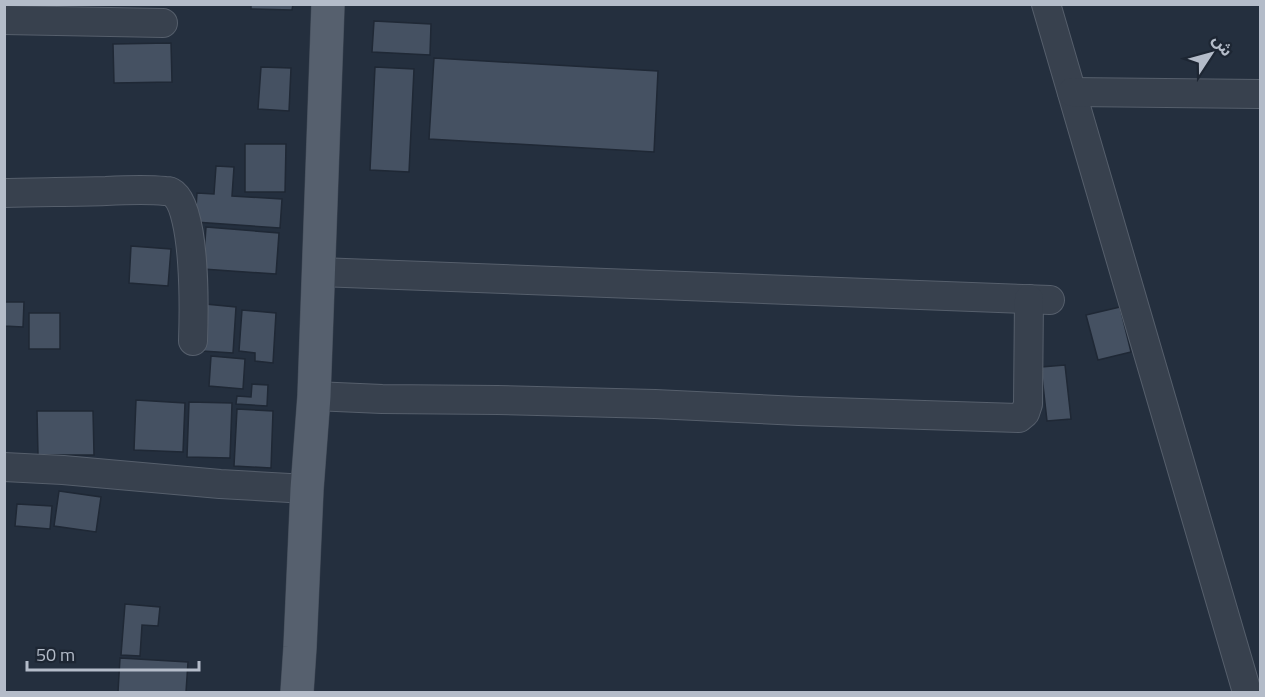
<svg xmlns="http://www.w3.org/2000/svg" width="1265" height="697" font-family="'Titillium Web','Noto Sans Arabic',sans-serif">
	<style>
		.building { fill: #455162; stroke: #1f2835; stroke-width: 1.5 }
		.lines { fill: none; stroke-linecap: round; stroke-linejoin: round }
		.minor-casing { stroke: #565f6c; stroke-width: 30 }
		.major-casing { stroke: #414a57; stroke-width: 34 }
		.minor { stroke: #38414e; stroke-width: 28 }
		.major { stroke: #56606e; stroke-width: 33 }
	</style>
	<rect width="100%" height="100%" fill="#242f3e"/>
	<!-- building -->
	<g class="building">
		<path d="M251 4H293L292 10 251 9Z"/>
		<path d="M374 21 431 24 430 55 372 52Z"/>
		<path d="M171 43 172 82 114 83 113 44Z"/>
		<path d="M434 58 658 71 654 152 429 139Z"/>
		<path d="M261 67 291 68 289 111 258 109Z"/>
		<path d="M375 67 414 69 409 172 370 170Z"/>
		<path d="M245 144H286L285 192H245Z"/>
		<path d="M216 166 234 167 232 196 282 199 280 228 195 222 197 193 214 194Z"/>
		<path d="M206 227 279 233 276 274 203 269Z"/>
		<path d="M131 246 171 249 168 286 129 283Z"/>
		<path d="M4 302H24L23 327 4 326Z"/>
		<path d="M205 304 236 307 233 353 202 351Z"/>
		<path d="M1120 307 1131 352 1098 360 1086 315Z"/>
		<path d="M242 310 276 313 273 363 255 361V353L239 351Z"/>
		<rect x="29" y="313" width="31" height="36"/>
		<path d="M211 356 245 359 243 389 209 386Z"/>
		<path d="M1065 365 1071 419 1047 421 1041 367Z"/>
		<path d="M252 384 268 385 267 406 236 404 237 396 251 397Z"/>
		<path d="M136 400 185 403 183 452 134 450Z"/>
		<path d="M189 402 232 403 230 458 187 457Z"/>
		<path d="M237 409 273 411 271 468 234 466Z"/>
		<path d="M37 411H93L94 455H38Z"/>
		<path d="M59 491 101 497 96 532 54 526Z"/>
		<path d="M17 504 52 506 50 529 15 526Z"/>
		<path d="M125 604 160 607 158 626 142 625 140 656 121 655Z"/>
		<path d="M120 658 188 662 186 692H118Z"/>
	</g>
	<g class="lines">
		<!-- minor casing -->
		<g class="minor-casing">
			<g id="minor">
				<path d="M1046 4 1247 692"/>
				<path d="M4 20 163 23"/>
				<path d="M1072 92 1260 94"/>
				<path d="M4 193C38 192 72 192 106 191 125 190 146 189 165 191 170 191 170 191 174 194 196 212 194 312 193 341"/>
				<path d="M319 272 1050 300"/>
				<path d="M314 396 382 399 497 400 655 404 799 411 1019 418 1025 413 1028 404 1029 299"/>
				<path d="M4 467 63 470 220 484 307 489"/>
			</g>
		</g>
		<!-- major casing -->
		<g class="major-casing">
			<path id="major" d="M297 692 300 647 307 489 314 396 328 4"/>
		</g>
		<!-- minor -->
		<use href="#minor" class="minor"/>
		<!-- major -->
		<use href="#major" class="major"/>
	</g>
	<!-- border -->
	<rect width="1265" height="697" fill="none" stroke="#b4bcc9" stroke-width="12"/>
	<!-- north arrow -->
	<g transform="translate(1211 54) rotate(54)" stroke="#1d2633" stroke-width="4.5" paint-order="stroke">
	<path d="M0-4.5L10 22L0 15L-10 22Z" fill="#b4bcc9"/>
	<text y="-9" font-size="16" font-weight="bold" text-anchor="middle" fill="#b4bcc9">ش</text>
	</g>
	<!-- scale -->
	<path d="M27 661v9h172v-9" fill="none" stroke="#b4bcc9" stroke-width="3"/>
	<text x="36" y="661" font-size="18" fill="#b4bcc9" stroke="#1d2633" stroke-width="4.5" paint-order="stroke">50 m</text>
</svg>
